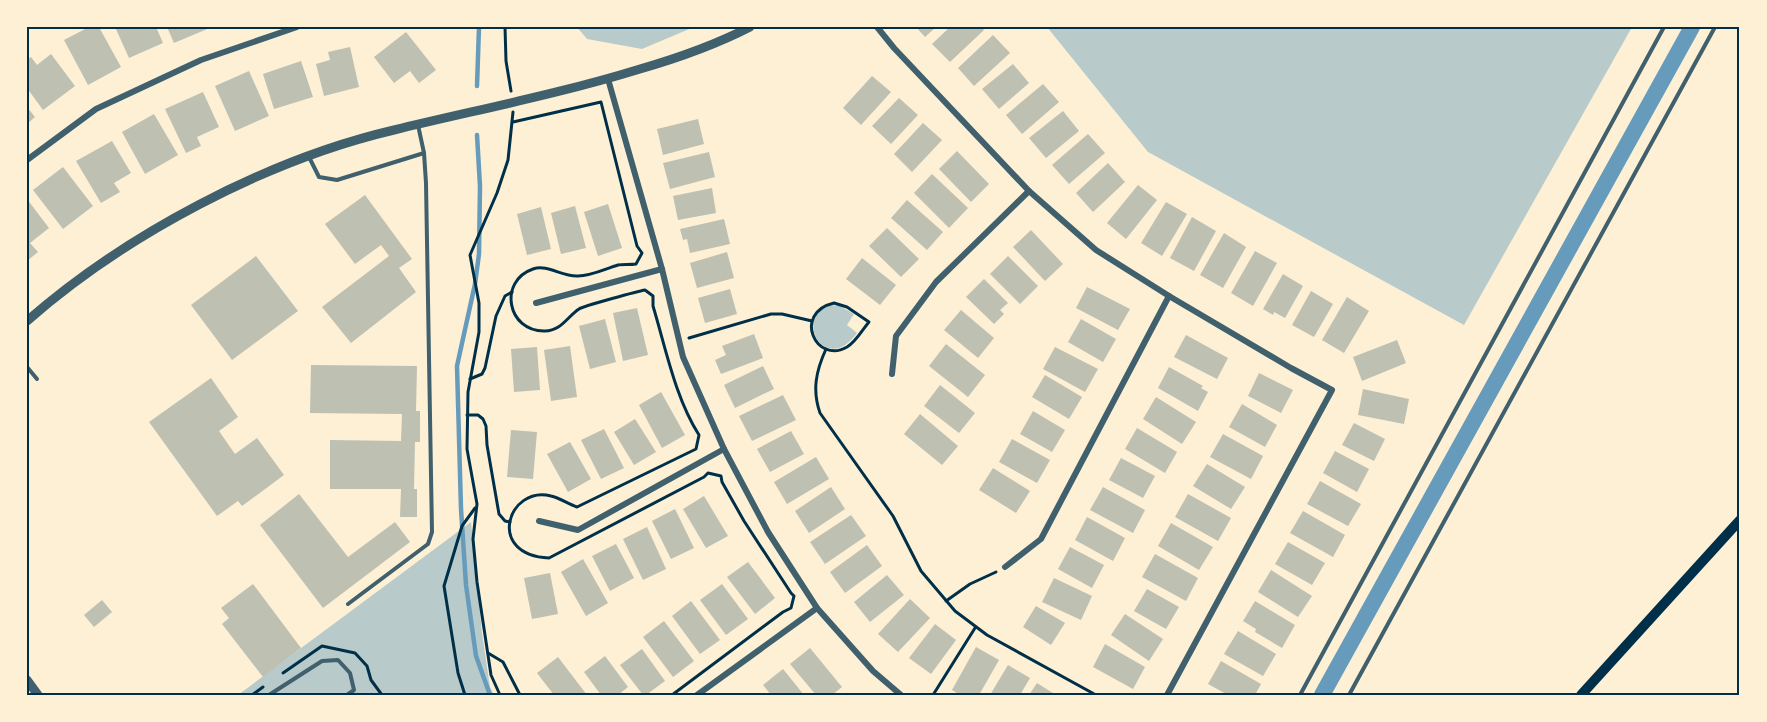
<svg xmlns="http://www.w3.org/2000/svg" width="1767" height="722" font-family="Cabin,sans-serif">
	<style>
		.green { fill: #b9caca }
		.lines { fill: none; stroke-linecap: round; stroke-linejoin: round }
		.stream { stroke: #669bbc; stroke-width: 4.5 }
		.canal { stroke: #669bbc; stroke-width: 16 }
		.building { fill: #bec0b2 }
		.path { stroke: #003049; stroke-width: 3 }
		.service { stroke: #3f606c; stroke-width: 4 }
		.minor { stroke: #3f606c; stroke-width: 6 }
		.tertiary { stroke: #3f606c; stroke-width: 9 }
		.primary { stroke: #003049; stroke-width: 10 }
		.neatline { fill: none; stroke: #003049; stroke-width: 2 }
	</style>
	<rect width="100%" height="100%" fill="#fdf0d5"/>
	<!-- green -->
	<g class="green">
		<path d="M577 27H694L642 49 587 39Z"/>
		<path d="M1047 27H1632L1464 325 1148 152Z"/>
		<path d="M832 305 840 306 854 314 847 325 857 333C824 378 792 313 832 305Z"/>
		<path d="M471 522 482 633 490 687 494 695H238Z"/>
	</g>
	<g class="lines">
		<!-- stream -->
		<g class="stream">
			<path d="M477 86 479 27"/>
			<path d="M477 135 480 186 479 254 475 284 457 366 461 509 466 585 476 656 490 695"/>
		</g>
		<!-- canal -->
		<path class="canal" d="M1322 695 1692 27"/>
	</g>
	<!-- building -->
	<g class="building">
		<path d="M89 27H99L121 67 88 85 64 40Z"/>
		<path d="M115 27H156L163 43 129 58Z"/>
		<path d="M167 27H212L174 43Z"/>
		<path d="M916 27H936L925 37Z"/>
		<path d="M950 27H981L984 30 950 62 932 44Z"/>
		<path d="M406 32 436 70 419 83 410 71 394 83 374 57Z"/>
		<path d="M993 35 1010 53 974 86 958 68Z"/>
		<path d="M350 47 359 87 324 96 316 64 330 60 328 52Z"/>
		<path d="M51 54 75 86 43 110 27 88V60L31 57 37 65Z"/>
		<path d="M301 61 313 97 274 109 263 74Z"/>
		<path d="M1013 64 1029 83 999 109 982 89Z"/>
		<path d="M249 71 269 116 235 131 215 86Z"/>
		<path d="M872 76 891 92 861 125 843 108Z"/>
		<path d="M1043 84 1059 102 1022 134 1006 115Z"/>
		<path d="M203 92 219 127 197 137 201 146 186 153 165 109Z"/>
		<path d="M899 98 918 115 891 144 872 126Z"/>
		<path d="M27 107 35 117 27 124Z"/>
		<path d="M1063 111 1079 131 1046 158 1029 138Z"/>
		<path d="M154 114 178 155 145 174 122 132Z"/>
		<path d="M698 119 704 144 663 155 657 129Z"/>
		<path d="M923 123 942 140 912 172 894 154Z"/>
		<path d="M1088 134 1105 153 1069 184 1052 165Z"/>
		<path d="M112 141 131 173 114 183 120 192 101 203 76 161Z"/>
		<path d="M957 151 989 184 971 202 939 169Z"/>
		<path d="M709 152 715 177 670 189 663 163Z"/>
		<path d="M1108 163 1125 182 1093 212 1076 193Z"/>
		<path d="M63 167 93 206 63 229 33 190Z"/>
		<path d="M932 174 968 208 949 228 914 193Z"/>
		<path d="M1138 185 1157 200 1126 239 1107 223Z"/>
		<path d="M712 188 716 213 678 220 673 196Z"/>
		<path d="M365 195 412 259 399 268 416 292 351 343 322 307 389 256 381 245 355 264 325 224Z"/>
		<path d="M27 199 49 228 30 243 38 252 27 261Z"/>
		<path d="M907 200 943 232 927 250 891 218Z"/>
		<path d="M1166 202 1187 214 1162 256 1141 243Z"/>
		<path d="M608 204 622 248 598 256 584 212Z"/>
		<path d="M575 206 586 248 561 254 551 213Z"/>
		<path d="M541 207 551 249 527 255 517 214Z"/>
		<path d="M1192 217 1216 231 1194 271 1170 258Z"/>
		<path d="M724 219 730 244 690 253 687 239 683 240 680 229Z"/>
		<path d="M887 228 919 259 901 277 869 246Z"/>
		<path d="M1031 230 1063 264 1045 281 1013 247Z"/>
		<path d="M1224 233 1246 247 1223 288 1200 275Z"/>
		<path d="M1255 251 1277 263 1253 306 1231 293Z"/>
		<path d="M727 252 734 278 697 288 690 263Z"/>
		<path d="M256 256 298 311 232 360 191 305Z"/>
		<path d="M1008 256 1038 286 1020 304 990 274Z"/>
		<path d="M862 258 896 285 880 305 846 279Z"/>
		<path d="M1283 274 1303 286 1285 318 1274 312 1273 315 1263 309Z"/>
		<path d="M984 279 1008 303 1000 310 1004 314 994 324 966 297Z"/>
		<path d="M1087 287 1130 309 1118 330 1076 308Z"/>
		<path d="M730 289 737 314 705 323 698 298Z"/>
		<path d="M1311 291 1333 304 1314 337 1292 325Z"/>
		<path d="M1347 297 1369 311 1344 353 1322 340Z"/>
		<path d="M637 308 648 355 623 361 613 313Z"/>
		<path d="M961 310 994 338 978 358 944 330Z"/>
		<path d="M605 319 616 362 590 369 579 326Z"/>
		<path d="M1081 319 1116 339 1103 362 1068 342Z"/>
		<path d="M754 334 763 358 721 374 715 360 726 355 722 346Z"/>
		<path d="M1186 335 1228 358 1217 379 1174 357Z"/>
		<path d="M1397 340 1406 363 1362 381 1353 357Z"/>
		<path d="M946 344 985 375 968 397 929 366Z"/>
		<path d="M570 346 577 397 551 401 544 350Z"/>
		<path d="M537 347 540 390 514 392 511 349Z"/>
		<path d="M1055 347 1098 369 1085 392 1043 369Z"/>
		<path d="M311 365 417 366 416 411H420V442H415L414 489H417V517H400L401 489H330V440L401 441 402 414 310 413Z"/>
		<path d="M763 366 774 389 735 408 724 385Z"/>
		<path d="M1169 367 1203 386 1201 388 1208 392 1198 411 1158 388Z"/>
		<path d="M1259 373 1293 390 1281 413 1248 396Z"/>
		<path d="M1045 375 1082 397 1069 419 1032 397Z"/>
		<path d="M211 378 238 417 219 431 235 454 257 438 284 475 242 506 238 501 217 516 149 422Z"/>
		<path d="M940 385 975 413 959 433 924 406Z"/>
		<path d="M1363 389 1409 399 1404 424 1358 415Z"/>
		<path d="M661 392 685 435 662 448 639 405Z"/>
		<path d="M783 395 796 420 752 441 739 416Z"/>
		<path d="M1156 397 1196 422 1182 444 1143 419Z"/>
		<path d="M1242 404 1277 425 1265 447 1229 427Z"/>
		<path d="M1033 411 1065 430 1052 452 1020 434Z"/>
		<path d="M920 414 958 446 942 465 904 434Z"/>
		<path d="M635 419 656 452 634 465 614 432Z"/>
		<path d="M1354 423 1385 439 1374 461 1342 445Z"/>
		<path d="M1137 428 1177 452 1165 473 1125 449Z"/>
		<path d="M604 429 624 468 601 479 581 440Z"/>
		<path d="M511 430 537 432 533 479 507 477Z"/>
		<path d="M791 431 804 454 770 472 757 449Z"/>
		<path d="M1223 434 1263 456 1251 479 1210 457Z"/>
		<path d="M1012 439 1050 460 1037 483 999 462Z"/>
		<path d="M570 442 591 479 568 492 547 454Z"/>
		<path d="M1335 451 1369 469 1357 492 1323 473Z"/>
		<path d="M816 457 829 479 787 504 774 482Z"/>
		<path d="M1121 458 1155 476 1143 498 1109 480Z"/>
		<path d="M1207 464 1245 487 1231 509 1193 486Z"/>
		<path d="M993 468 1030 491 1016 513 979 490Z"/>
		<path d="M1320 481 1361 504 1348 526 1307 504Z"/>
		<path d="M831 487 845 509 809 533 795 511Z"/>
		<path d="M1103 487 1145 510 1133 533 1090 510Z"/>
		<path d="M299 494 348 557 395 522 410 542 323 608 260 525Z"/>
		<path d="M1188 494 1231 518 1218 541 1175 517Z"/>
		<path d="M704 496 728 536 706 548 683 509Z"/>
		<path d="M675 509 694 548 671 559 652 521Z"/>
		<path d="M1303 511 1345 535 1333 557 1290 533Z"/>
		<path d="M851 515 866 536 825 564 810 542Z"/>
		<path d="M1087 517 1125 538 1113 561 1075 540Z"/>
		<path d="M1171 523 1213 547 1199 570 1158 546Z"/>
		<path d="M647 527 666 569 643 580 623 539Z"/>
		<path d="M1288 542 1325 563 1312 585 1275 564Z"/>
		<path d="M616 544 634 578 610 591 592 556Z"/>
		<path d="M867 545 882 566 845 593 830 572Z"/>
		<path d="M1070 547 1104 565 1092 588 1058 569Z"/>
		<path d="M1155 554 1198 578 1186 601 1142 577Z"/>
		<path d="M583 559 608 603 586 616 561 572Z"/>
		<path d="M748 562 775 598 755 614 727 577Z"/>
		<path d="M1271 570 1312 596 1298 617 1258 592Z"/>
		<path d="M550 573 558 614 532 619 524 578Z"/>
		<path d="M887 575 904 595 870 622 854 602Z"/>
		<path d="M1054 578 1092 596 1081 620 1042 602Z"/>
		<path d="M253 584 301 648 263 677 222 624 229 618 221 608Z"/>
		<path d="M722 584 748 619 726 635 700 600Z"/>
		<path d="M1147 589 1179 607 1166 629 1134 611Z"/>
		<path d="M910 599 930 618 898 652 878 634Z"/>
		<path d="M102 600 112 612 94 627 84 615Z"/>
		<path d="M691 601 720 640 700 654 672 616Z"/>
		<path d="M1255 601 1295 625 1282 648 1255 632 1256 629 1243 621Z"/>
		<path d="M1036 606 1065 623 1051 645 1023 627Z"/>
		<path d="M1125 614 1163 639 1149 661 1111 635Z"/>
		<path d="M664 621 694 661 673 677 643 637Z"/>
		<path d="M935 624 956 640 931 674 909 658Z"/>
		<path d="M1238 631 1276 654 1263 676 1224 654Z"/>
		<path d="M1105 644 1145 667 1133 689 1093 667Z"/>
		<path d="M976 647 999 660 979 695H960L952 690Z"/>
		<path d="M810 648 842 687 832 695H816L790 664Z"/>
		<path d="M642 649 665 681 646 695H643L620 665Z"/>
		<path d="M605 656 628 687 618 695H601L584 672Z"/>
		<path d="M558 657 587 695H554L537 673Z"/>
		<path d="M1221 661 1261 684 1255 695H1228L1208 684Z"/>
		<path d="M1008 665 1030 678 1020 695H990Z"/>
		<path d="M783 669 804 695H771L763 685Z"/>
		<path d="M1037 683 1056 695H1029Z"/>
	</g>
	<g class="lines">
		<!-- path -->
		<g class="path">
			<path d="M505 27 506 61 511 91"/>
			<path d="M513 122 601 102 637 246 642 253 636 264C630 265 623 264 618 265 605 269 591 276 578 276 562 277 548 264 533 269 498 281 507 332 545 331 561 331 567 317 579 309 583 306 639 291 645 290L653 296V306C666 349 675 397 699 435L696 449 577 507C568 504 560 498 551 496 508 485 485 555 549 558L704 477 708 473 721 476 722 482 744 521 791 593 794 596 791 608 783 612 672 695"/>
			<path d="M834 303 847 307 869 322C862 330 856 342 847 347 816 365 792 313 834 303Z"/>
			<path d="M689 338 771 314H782L812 321"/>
			<path d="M826 349C816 371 812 390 820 413L893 516 921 571 955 611 987 635 1096 695"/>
			<path d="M470 379 482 374 485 368 496 316 505 296 512 292"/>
			<path d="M467 415H478L483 419 486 426 487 445 499 514 505 521 510 522"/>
			<path d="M946 601 970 584 996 572"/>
			<path d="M488 653 503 662 520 695"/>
			<path d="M283 673 322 646 355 653 367 666 371 680 382 695"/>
			<path d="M252 695 263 687"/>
			<path d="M465 695 458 673 444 586 462 526 475 508"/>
			<path d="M500 695 491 675 477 582 473 539 477 504 467 449 468 392 479 332V303L470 255 497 193 508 160 513 112"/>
			<path d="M933 695 975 628"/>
		</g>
		<!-- service -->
		<g class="service">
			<path d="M309 157 319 177 337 180 424 153"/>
			<path d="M27 367 37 379"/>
			<path d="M348 604 428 544 432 532 426 183 424 153 418 125"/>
			<path d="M269 695 322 661 338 660 350 673 354 690 347 695"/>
			<path d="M1300 695 1664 27"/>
			<path d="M1349 695 1715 27"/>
		</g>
		<!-- minor -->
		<g class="minor">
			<path d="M877 27 894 48 1029 191 1096 250 1169 296 1291 368 1332 390 1167 695"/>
			<path d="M608 79 662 269 683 357 724 449 768 532 817 608 873 671 901 695"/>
			<path d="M27 160 96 109 201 60 297 27"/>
			<path d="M536 303 662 269"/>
			<path d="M892 374 896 336 936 282 1029 191"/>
			<path d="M539 521 578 530 724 449"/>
			<path d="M1005 567 1041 539 1169 296"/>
			<path d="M697 695 817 608"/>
		</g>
		<!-- tertiary -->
		<g class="tertiary">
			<path d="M27 321C125 235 266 160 394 130 476 110 559 94 640 69 678 58 715 45 750 27"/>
			<path d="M27 680 38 695"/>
		</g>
		<!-- primary -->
		<path class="primary" d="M1581 695 1740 520"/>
	</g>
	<!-- border -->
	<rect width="1767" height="722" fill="none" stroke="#fdf0d5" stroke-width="57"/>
	<rect x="28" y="28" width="1710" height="666" class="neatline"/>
</svg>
